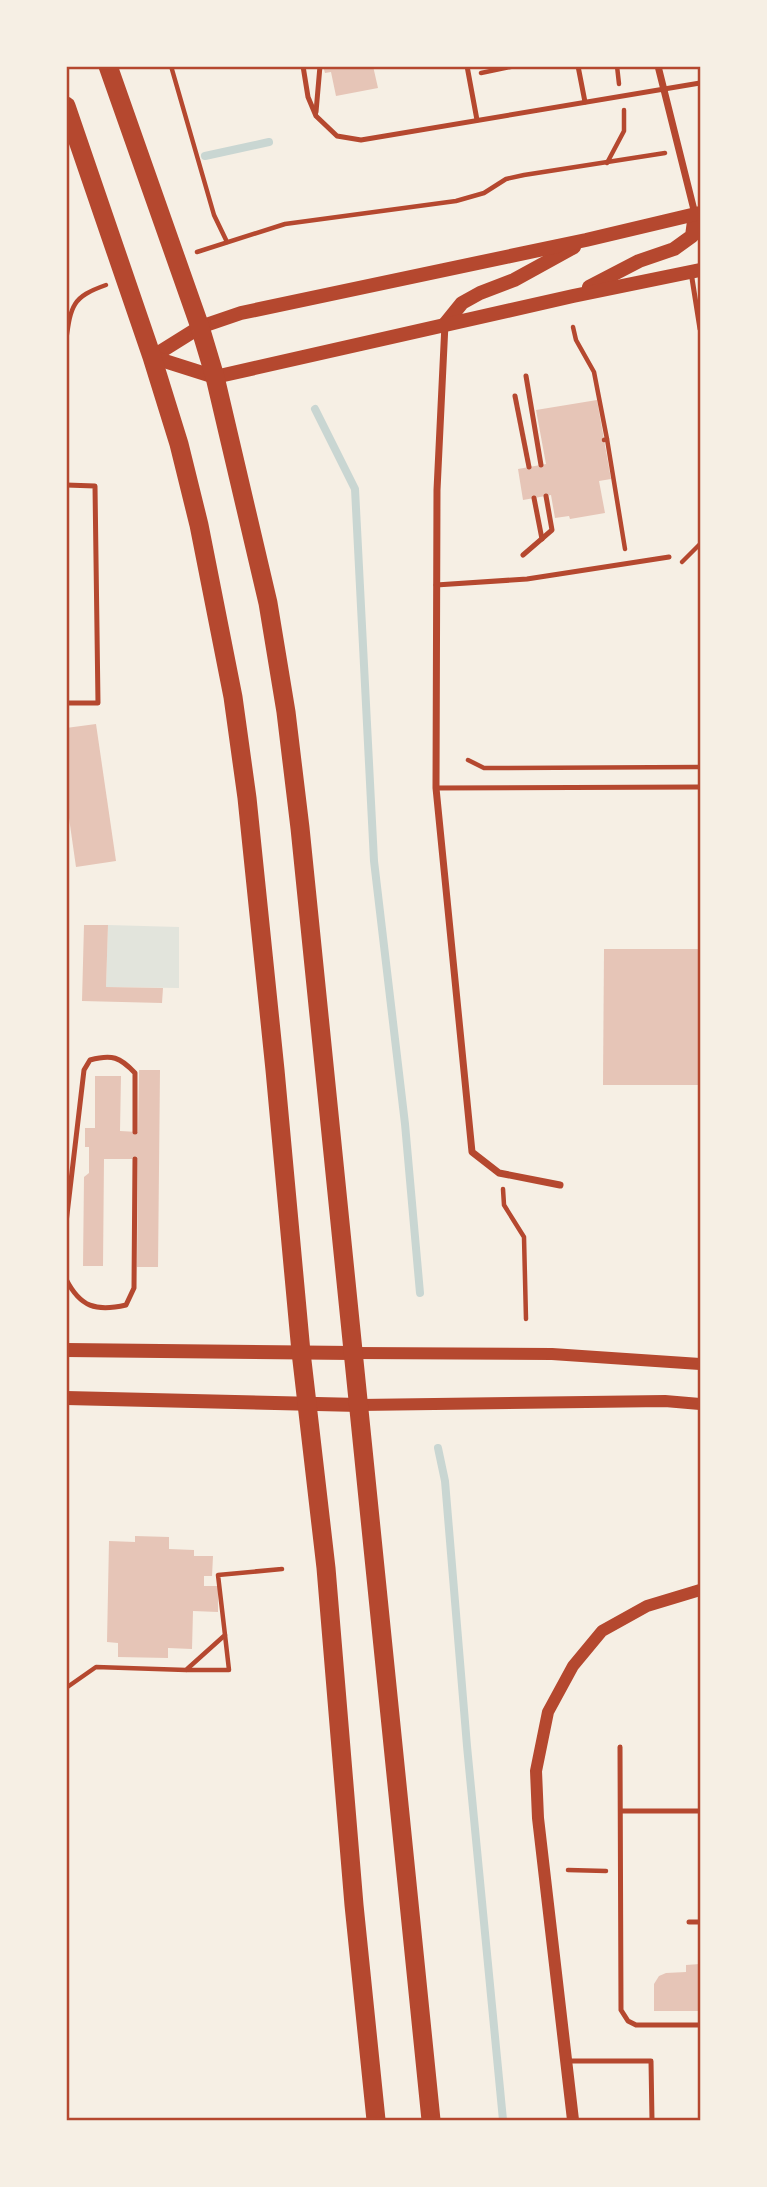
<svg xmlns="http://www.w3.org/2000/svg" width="767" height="2187" font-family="Manrope,sans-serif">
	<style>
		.green { fill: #e2e4dc }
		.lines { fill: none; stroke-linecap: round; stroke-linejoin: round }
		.stream { stroke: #c9d6d2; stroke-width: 8 }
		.building { fill: #e6c5b7 }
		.path { stroke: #b5482f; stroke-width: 4.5 }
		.service { stroke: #b5482f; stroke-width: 5 }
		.minor { stroke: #b5482f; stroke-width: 7 }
		.tertiary { stroke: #b5482f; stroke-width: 12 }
		.secondary { stroke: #b5482f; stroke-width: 14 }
		.trunk { stroke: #b5482f; stroke-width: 19 }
		.neatline { fill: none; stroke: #b5482f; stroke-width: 2.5 }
	</style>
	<rect width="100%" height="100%" fill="#f6efe4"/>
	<!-- green -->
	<path class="green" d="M108 925 179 927V988L106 987Z"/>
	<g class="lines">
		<!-- stream -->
		<g class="stream">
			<path d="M205 156 269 142"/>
			<path d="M315 409 355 489 374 861 405 1124 420 1293"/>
			<path d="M438 1448 445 1481 467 1746 503 2120"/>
		</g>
	</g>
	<!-- building -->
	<g class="building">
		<path d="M323 66H373L378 88 336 96 331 72 325 73Z"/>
		<path d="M597 400 611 479 599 481 605 513 570 519 569 516 555 518 551 495 523 500 518 469 546 464 536 410Z"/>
		<path d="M96 724 116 861 76 867 66 797V728Z"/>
		<path d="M84 925H108L106 987 163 988 162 1003 82 1001Z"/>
		<path d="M604 949H700V1085H603Z"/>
		<path d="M139 1070H160L158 1267H137L138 1159H104L103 1266H83L84 1177 89 1173V1147H85V1128H95V1076H121L120 1131 138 1132Z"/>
		<path d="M135 1536 169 1537V1549L194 1550V1556H213L212 1576H204V1586H218V1612L193 1611 192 1649 168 1648V1658L118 1657V1643L107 1642 109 1541 135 1542Z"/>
		<path d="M700 1964V2011H654V1984L659 1976 666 1973 686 1972V1965Z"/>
	</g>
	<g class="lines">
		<!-- path -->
		<g class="path">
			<path d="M171 66 214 215 227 242"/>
			<path d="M617 66 619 84"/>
			<path d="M481 73 515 66"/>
			<path d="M607 163 624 131V110"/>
			<path d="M197 252 285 224 456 201 484 193 506 179 524 175 665 153"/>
			<path d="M573 327 576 340 594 372 607 439 604 440"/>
			<path d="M66 341C71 305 72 297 106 285"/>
			<path d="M607 439 625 549"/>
			<path d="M682 562 700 544"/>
			<path d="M468 760 484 768H492L700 767"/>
			<path d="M503 1189 504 1205 524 1237 526 1319"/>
			<path d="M187 1670H229L225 1635"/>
			<path d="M66 1688 96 1667 186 1670 225 1635 218 1575 282 1569"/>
			<path d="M568 1870 606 1871"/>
		</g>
		<!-- service -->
		<g class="service">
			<path d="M303 66 308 97 316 116 337 136 361 140 700 83"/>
			<path d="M467 66 477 120"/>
			<path d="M578 66 585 102"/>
			<path d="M316 112 320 66"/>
			<path d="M691 272 700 329"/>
			<path d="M526 376 541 465"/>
			<path d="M515 396 529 467"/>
			<path d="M66 485 95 486 98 703H66"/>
			<path d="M534 498 542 539"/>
			<path d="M523 555 552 530 546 496"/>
			<path d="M436 585 527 579 669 557"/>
			<path d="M436 788 700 787"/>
			<path d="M66 1223 84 1070 90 1060C112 1054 120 1057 135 1073V1132"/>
			<path d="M66 1279C80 1307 96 1312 126 1305L134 1288 135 1159"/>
			<path d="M620 1747 621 2010 628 2021 636 2025H700"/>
			<path d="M621 1811H700"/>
			<path d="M689 1922H700"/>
			<path d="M566 2061H651L652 2120"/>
		</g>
		<!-- minor -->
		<g class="minor">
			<path d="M658 66 695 214"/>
			<path d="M445 324 437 490 436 788 472 1152 499 1173 560 1185"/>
		</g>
		<!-- tertiary -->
		<g class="tertiary">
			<path d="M353 1353 552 1354 700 1364"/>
			<path d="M359 1405 665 1401 700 1404"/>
			<path d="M573 2120 538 1818 536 1771 548 1712 573 1666 602 1631 647 1606 700 1590"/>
		</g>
		<!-- secondary -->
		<g class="secondary">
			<path d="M589 287 639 261 674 249 692 236 695 214"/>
			<path d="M445 324 462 303 480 293 514 280 574 247"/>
			<path d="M152 357 200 327 241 313 586 240 700 213"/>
			<path d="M152 357 215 377 573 296 700 270"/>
			<path d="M66 1350 353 1353"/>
			<path d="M66 1398 359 1405"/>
		</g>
		<!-- trunk -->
		<g class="trunk">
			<path d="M108 66 200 327 215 377 268 603 286 712 300 828 431 2120"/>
			<path d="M66 106 152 357 179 444 199 525 233 697 247 798 275 1070 301 1352 326 1568 354 1905 376 2120"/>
		</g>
	</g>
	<!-- border -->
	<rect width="767" height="2187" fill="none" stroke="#f6efe4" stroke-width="136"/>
	<rect x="68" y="68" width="631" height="2051" class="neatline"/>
</svg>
